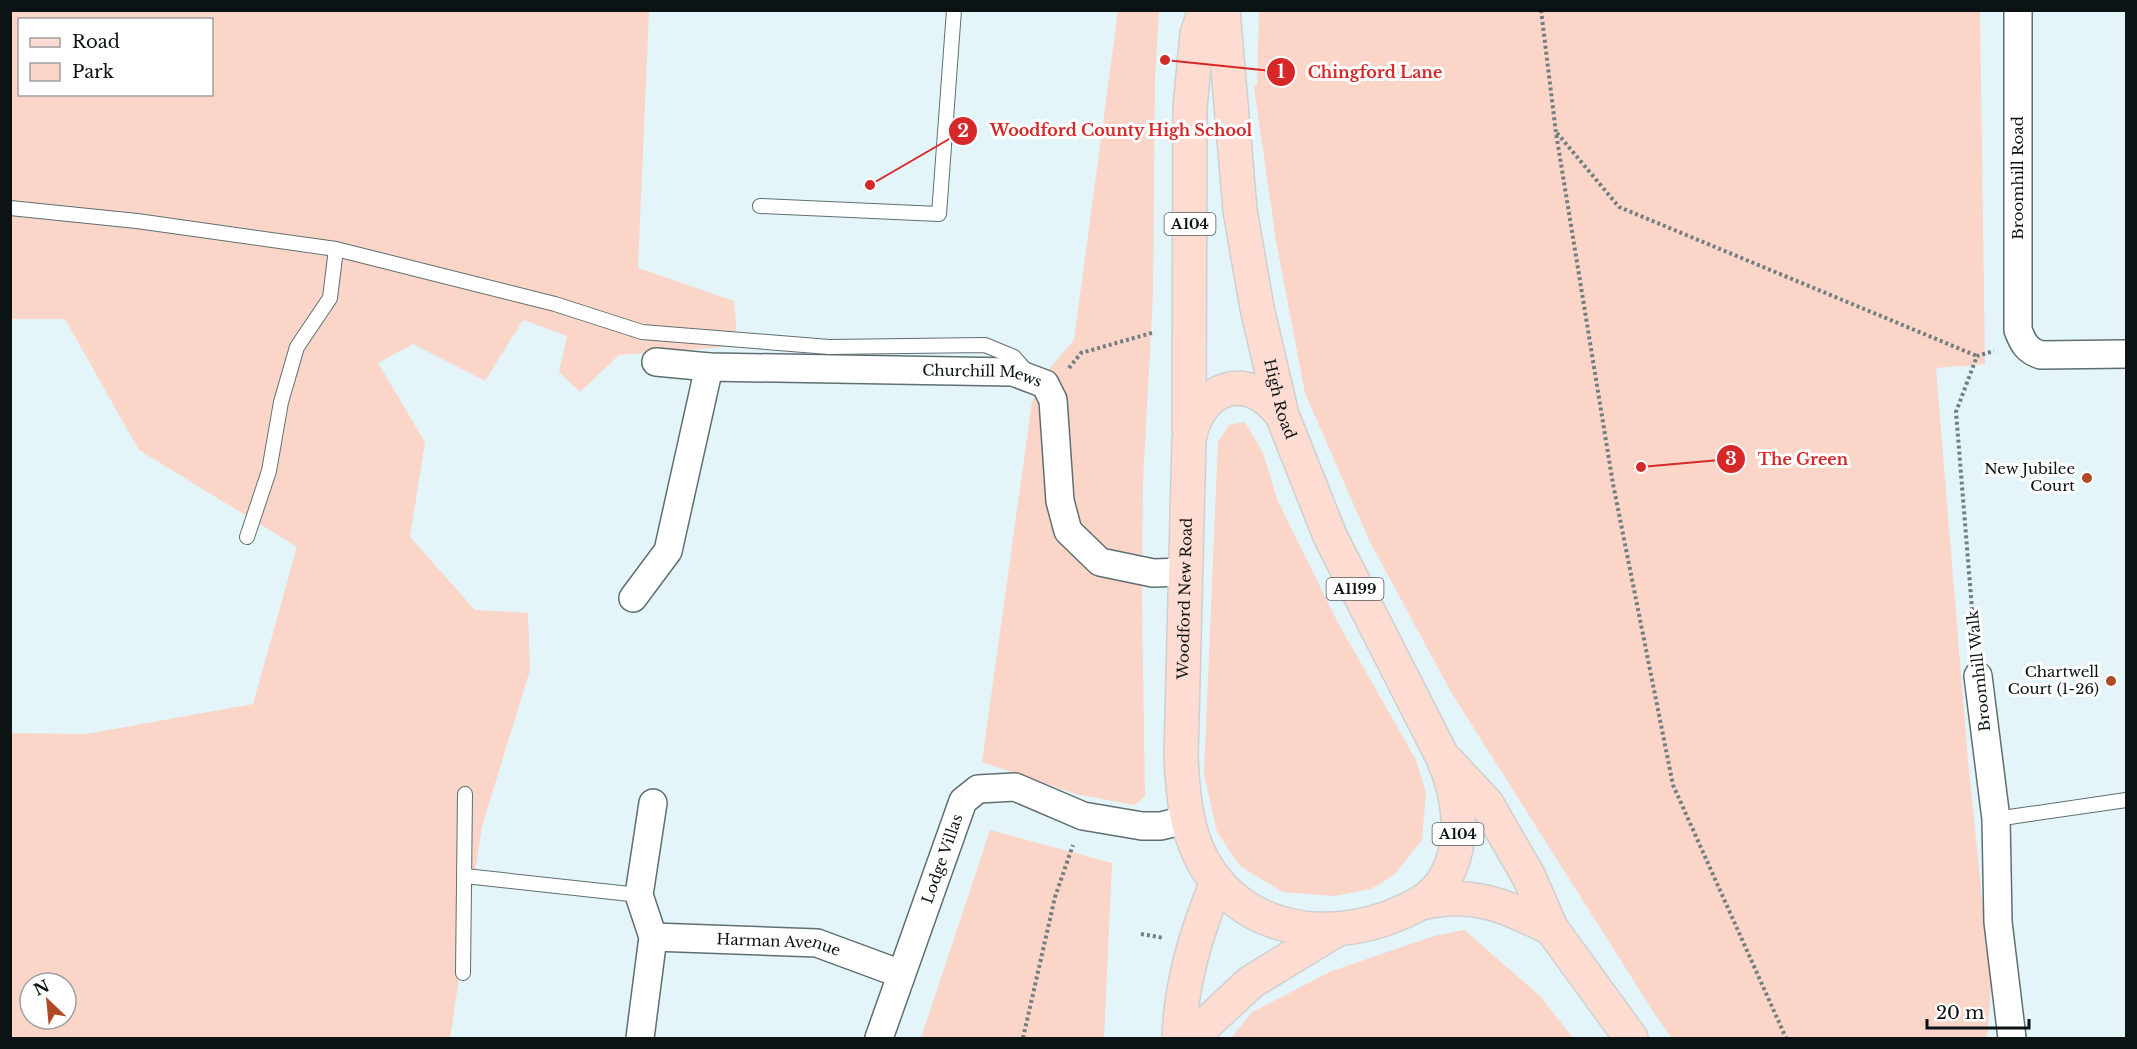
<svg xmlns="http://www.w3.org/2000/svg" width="2137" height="1049" font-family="'Libre Baskerville',serif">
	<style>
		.green { fill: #fbd5c8; fill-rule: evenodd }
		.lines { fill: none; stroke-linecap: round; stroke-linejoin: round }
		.lane-casing { stroke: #5f6f71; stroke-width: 16 }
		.street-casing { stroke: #5f6f71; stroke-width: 30 }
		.primary-casing { stroke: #ced0d0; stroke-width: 36 }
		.path { stroke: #727f81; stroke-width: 4; stroke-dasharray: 3 3; stroke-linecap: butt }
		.lane { stroke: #fff; stroke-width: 14 }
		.street { stroke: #fff; stroke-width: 27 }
		.primary { stroke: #fedcd1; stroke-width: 33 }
		.poi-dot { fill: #b14a24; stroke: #fff; stroke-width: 2 }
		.labels { text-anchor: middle; stroke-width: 6; stroke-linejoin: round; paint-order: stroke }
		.shield { fill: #fff; stroke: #555a5a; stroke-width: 1.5 }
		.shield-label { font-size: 14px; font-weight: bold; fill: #0c1314 }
		.street-label { font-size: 15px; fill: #0c1314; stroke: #fff }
		.poi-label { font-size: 15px; fill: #0c1314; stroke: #fff; text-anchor: end }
		.leader { fill: none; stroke: #d62828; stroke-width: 2 }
		.callout-dot { fill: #d62828; stroke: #fff; stroke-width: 2 }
		.mark-label { font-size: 18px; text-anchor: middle; font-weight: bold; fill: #fff }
		.callout-label { font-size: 16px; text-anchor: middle; font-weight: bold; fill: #d62828; stroke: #fff; stroke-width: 6; stroke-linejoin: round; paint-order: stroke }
	</style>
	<rect width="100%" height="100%" fill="#e3f5f8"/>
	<!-- green -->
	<g class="green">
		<path d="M10 11H649L638 268 734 301 738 346 619 355 580 392 559 372 567 336 523 320 485 381 413 344 378 363 425 442 410 537 475 610 528 613 530 670 482 826 450 1038H11V733L86 734 253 704 297 547 139 450 65 319H11ZM20 20H212V94H20ZM30 983H66V1019H30Z"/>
		<path d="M1118 11H1159L1155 79 1153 295 1143 481 1142 602 1145 797 1134 805 1076 794 982 762 1032 402 1050 368 1074 340Z"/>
		<path d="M1259 11H1980L1985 364 1936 368 1968 760 1991 987 1987 1038H1672L1656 1016 1451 692 1370 542 1305 393 1276 241 1254 87 1257 85Z"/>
		<path d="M1245 422 1263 453 1277 499 1338 623 1416 760 1426 793 1422 840 1394 875 1371 889 1334 896 1282 892 1240 866 1217 832 1204 774 1218 442 1229 425Z"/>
		<path d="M990 830 1112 863 1104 1038H921Z"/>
		<path d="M1464 930 1540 996 1573 1038H1231L1252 1012 1332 971 1434 936Z"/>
	</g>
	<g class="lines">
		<!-- lane casing -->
		<g class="lane-casing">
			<g id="lane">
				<path d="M760 206 939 214 954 10"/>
				<path d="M10 208 137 221 336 249 555 304 642 332 829 347 985 345 1014 357 1028 373"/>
				<path d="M247 537 269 471 281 402 297 347 330 298 336 249"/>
				<path d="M1996 819 2126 800"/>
				<path d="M465 876 639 895"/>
				<path d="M463 973 465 794"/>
			</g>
		</g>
		<!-- street casing -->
		<g class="street-casing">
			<g id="street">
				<path d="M2018 10V330C2023 343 2027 351 2041 355L2126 354"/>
				<path id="s1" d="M656 362 709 367 1013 372 1045 384 1053 400 1060 501 1068 531 1100 562 1153 573 1186 572"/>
				<path d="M633 598 668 551 709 367"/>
				<path d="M1978 676 1996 819 1998 922 2012 1038"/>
				<path id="s2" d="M653 937 817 943 901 974"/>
				<path d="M640 1038 653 937 639 895 653 803"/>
				<path id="s3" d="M879 1038 963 801 978 789 1015 787 1083 816 1142 826H1161L1188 819"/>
			</g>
		</g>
		<!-- primary casing -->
		<g class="primary-casing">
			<g id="primary">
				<path id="s4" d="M1223 10 1240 210 1257 308 1282 415 1330 536 1442 756C1460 796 1467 844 1442 883 1429 902 1406 911 1385 919 1319 941 1246 929 1207 868 1186 836 1183 794 1181 758L1189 440C1198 386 1248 369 1282 415"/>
				<path d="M1189 429 1190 107 1197 34 1205 10"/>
				<path d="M1448 762 1487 804 1529 877 1551 928 1631 1038"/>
				<path d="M1422 903C1475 891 1504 906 1551 928"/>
				<path d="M1179 1038C1181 983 1196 933 1217 882"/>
				<path d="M1191 1038 1251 982 1338 929"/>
			</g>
		</g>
		<!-- path -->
		<g class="path">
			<path d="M1541 10 1556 133 1613 484 1673 785 1786 1038"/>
			<path d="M1557 133 1619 207 1977 356"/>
			<path d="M1069 368 1081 353 1155 332"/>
			<path d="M1975 646 1956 412 1977 356 1994 351"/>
			<path d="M1141 934 1164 938"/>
			<path d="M1023 1038 1055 897 1073 845"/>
		</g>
		<!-- lane -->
		<use href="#lane" class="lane"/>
		<!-- street -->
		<use href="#street" class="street"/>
		<!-- primary -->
		<use href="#primary" class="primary"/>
	</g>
	<!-- markers -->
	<g class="poi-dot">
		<circle cx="2087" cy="478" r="6"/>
		<circle cx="2111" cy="681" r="6"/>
	</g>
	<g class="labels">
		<!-- shield labels -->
		<g class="shield">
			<rect x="1164.5" y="213" width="51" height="22" rx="4.5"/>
			<rect x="1326.5" y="578" width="57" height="22" rx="4.5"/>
			<rect x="1432.5" y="823" width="51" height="22" rx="4.5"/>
		</g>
		<g class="shield-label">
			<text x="1190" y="229">A104</text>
			<text x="1355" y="594">A1199</text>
			<text x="1458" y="839">A104</text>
		</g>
		<!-- street labels -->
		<g class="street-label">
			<text transform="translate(2018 178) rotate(-90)" y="5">Broomhill Road</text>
			<text dy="5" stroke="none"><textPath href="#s1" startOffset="327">Churchill Mews</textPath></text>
			<text dy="5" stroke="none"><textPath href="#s4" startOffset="394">High Road</textPath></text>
			<text dy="5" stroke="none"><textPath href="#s4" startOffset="1462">Woodford New Road</textPath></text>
			<text transform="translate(1979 671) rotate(-96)" y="5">Broomhill Walk</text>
			<text dy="5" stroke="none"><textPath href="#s3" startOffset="190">Lodge Villas</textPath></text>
			<text dy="5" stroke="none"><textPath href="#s2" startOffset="126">Harman Avenue</textPath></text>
		</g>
		<!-- poi labels -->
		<g class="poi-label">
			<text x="2075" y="474">New Jubilee<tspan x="2075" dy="17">Court</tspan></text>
			<text x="2099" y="677">Chartwell<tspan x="2099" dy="17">Court (1-26)</tspan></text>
		</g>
	</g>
	<!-- callouts -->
	<path class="leader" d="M1165 60L1281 72M870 185L963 131M1641 467L1731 459"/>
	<g class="callout-dot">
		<circle cx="1165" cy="60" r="6"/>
		<circle cx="870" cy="185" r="6"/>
		<circle cx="1641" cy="467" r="6"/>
		<circle cx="1281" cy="72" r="15"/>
		<circle cx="963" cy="131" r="15"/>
		<circle cx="1731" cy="459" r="15"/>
	</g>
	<g class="mark-label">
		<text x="1281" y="78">1</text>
		<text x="963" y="137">2</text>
		<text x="1731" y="465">3</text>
	</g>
	<g class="callout-label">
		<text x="1375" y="78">Chingford Lane</text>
		<text x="1121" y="136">Woodford County High School</text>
		<text x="1803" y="465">The Green</text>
	</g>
	<!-- border -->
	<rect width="2137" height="1049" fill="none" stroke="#0c1314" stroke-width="24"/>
	<!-- legend -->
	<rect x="18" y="18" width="195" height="78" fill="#ffffff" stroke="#9ea1a1" stroke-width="1.5"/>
	<rect x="30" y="38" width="30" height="9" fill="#fedcd1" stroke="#9ea1a1" stroke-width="1.5"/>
	<text x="72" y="48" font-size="18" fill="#0c1314">Road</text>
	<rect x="30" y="63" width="30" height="18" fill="#fbd5c8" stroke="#9ea1a1" stroke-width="1.5"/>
	<text x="72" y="78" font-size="18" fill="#0c1314">Park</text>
	<!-- north arrow -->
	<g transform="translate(48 1001) rotate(334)"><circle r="28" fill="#ffffff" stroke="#9ea1a1" stroke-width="1.5"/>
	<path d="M0-4.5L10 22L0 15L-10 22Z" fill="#b14a24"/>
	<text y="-9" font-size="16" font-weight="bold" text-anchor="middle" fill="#0c1314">N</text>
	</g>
	<!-- scale -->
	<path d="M1927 1019v9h102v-9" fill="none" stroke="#0c1314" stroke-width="3"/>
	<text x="1936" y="1019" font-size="18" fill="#0c1314" stroke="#ffffff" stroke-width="4.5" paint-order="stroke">20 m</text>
</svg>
